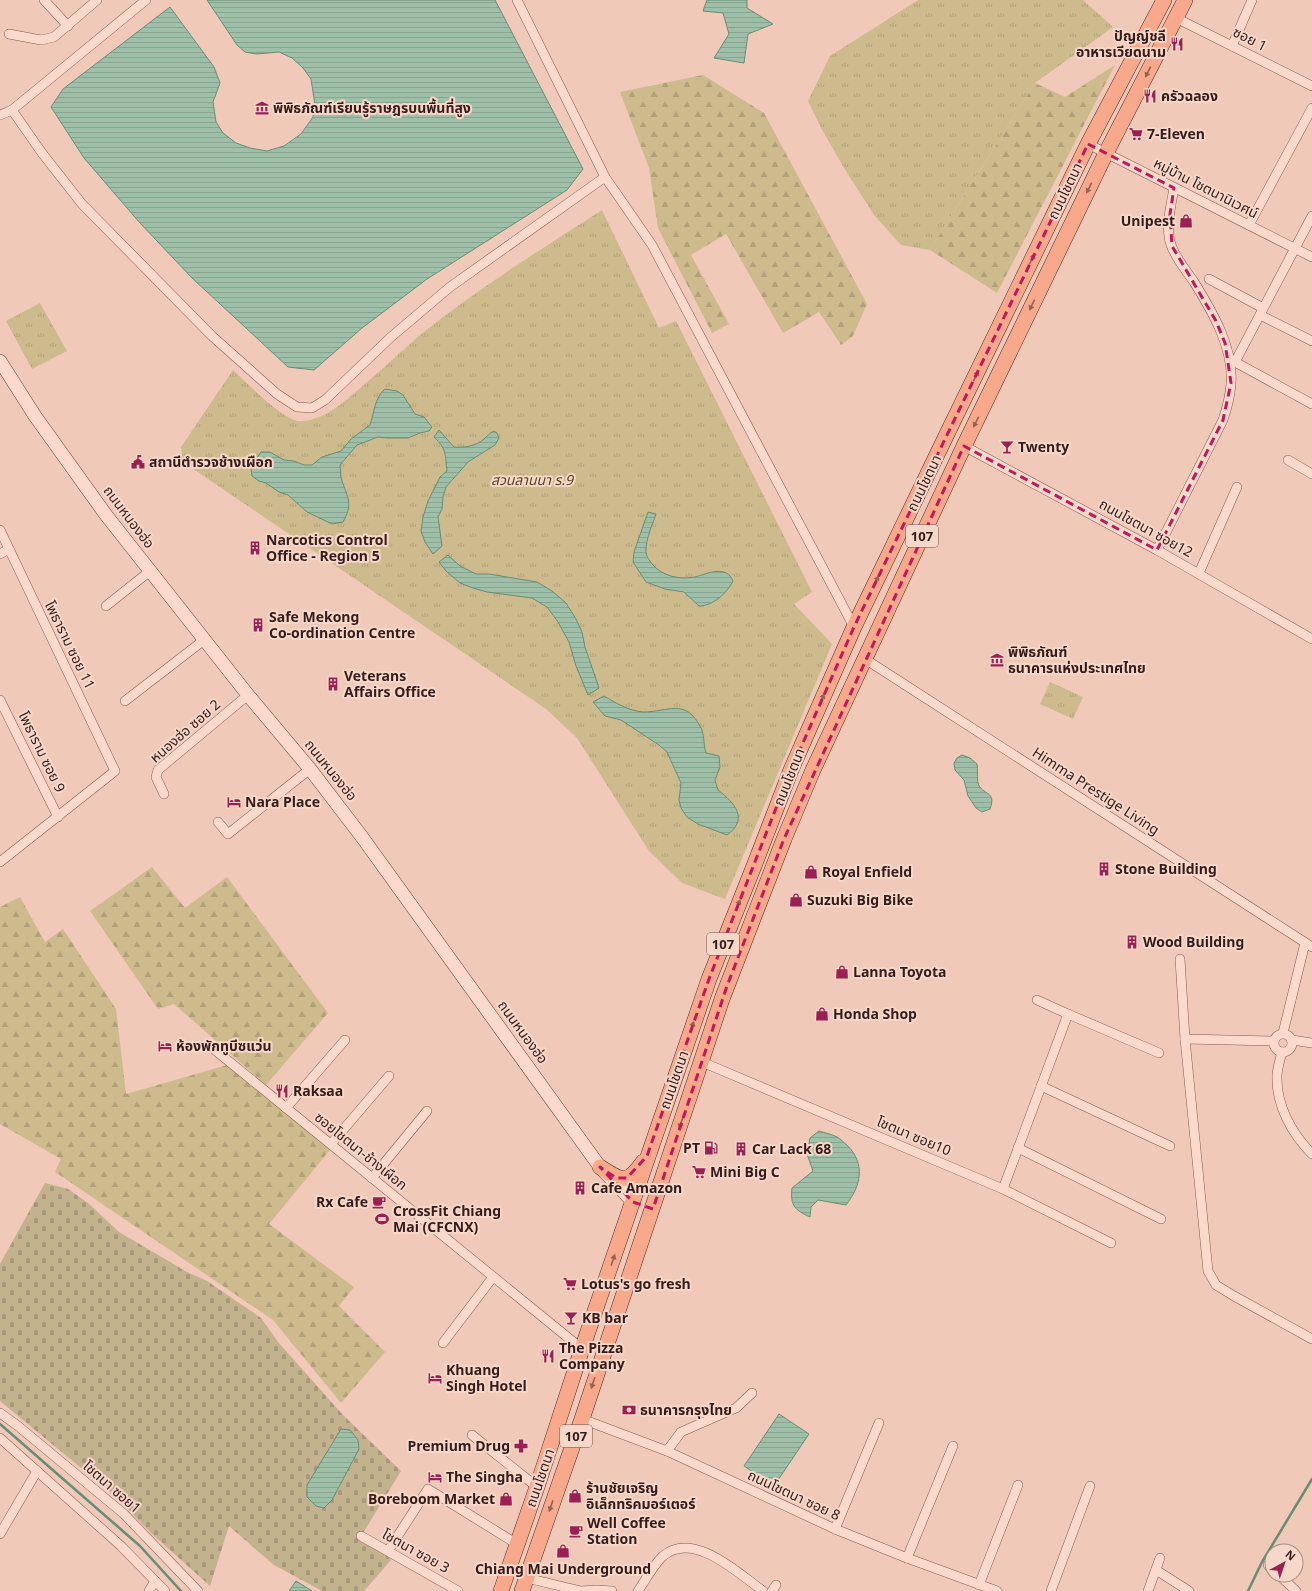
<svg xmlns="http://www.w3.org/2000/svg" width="1312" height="1591" font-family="Georgia,'Noto Sans Thai',serif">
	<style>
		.grass { fill: url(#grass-tufts) }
		.forest { fill: url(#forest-firs) }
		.cemetery { fill: url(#cemetery-stones) }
		.water { fill: url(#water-rules); stroke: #668e73 }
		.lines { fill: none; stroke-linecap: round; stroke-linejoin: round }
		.stream { stroke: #668e73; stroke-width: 2.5 }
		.street-casing { stroke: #875953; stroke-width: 10 }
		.secondary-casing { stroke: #693b37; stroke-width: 14 }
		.primary-casing { stroke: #542a28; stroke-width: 16 }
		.street { stroke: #fbdacc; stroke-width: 9 }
		.secondary { stroke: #fbdacc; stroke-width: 13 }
		.primary { stroke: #f8a98c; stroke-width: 15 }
		.oneway { fill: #966252 }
		.marked { fill: none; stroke: #c2185b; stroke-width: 3; stroke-dasharray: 8 5; stroke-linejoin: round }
		.labels { text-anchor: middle; stroke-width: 4; stroke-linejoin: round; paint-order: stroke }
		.shield { fill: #f7d7c9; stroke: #6f534e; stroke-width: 1 }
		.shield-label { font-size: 13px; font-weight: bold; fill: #351b19 }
		.poi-label { font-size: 14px; font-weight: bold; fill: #351b19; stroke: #f7d7c9; text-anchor: start }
		.street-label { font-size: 14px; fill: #351b19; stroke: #f7d7c9 }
		.park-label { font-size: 14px; font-style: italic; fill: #534a1e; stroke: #f7d7c9 }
	</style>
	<defs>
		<pattern id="grass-tufts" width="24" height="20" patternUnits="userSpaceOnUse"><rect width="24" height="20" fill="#cebb8d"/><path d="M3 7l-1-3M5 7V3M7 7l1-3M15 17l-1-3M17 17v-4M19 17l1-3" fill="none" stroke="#b2a079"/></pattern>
		<pattern id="forest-firs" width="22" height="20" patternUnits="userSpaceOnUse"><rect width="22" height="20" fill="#cebb8d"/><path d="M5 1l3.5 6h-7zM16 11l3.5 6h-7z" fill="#b2a079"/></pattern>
		<pattern id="cemetery-stones" width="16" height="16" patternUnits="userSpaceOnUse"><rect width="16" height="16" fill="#c2b28d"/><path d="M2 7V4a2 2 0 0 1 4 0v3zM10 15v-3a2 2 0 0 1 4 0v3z" fill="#a79879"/></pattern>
		<pattern id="water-rules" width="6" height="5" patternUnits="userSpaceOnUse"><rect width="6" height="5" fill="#9ec0a8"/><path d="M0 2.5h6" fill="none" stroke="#89a490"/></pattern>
	</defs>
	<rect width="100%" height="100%" fill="#f0c9b9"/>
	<!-- grass -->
	<g class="grass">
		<path d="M918 0H1083L1113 27 1035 83 930 250 901 245 874 215 844 168 821 128 808 101 830 56Z"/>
		<path d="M602 210 659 328 676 321 812 592 794 604 832 644 725 899 682 883 649 851 577 738 546 709 183 462 181 447 233 370C246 382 283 420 299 421 325 423 354 393 373 377 389 363 404 349 420 335 477 289 540 250 602 210Z"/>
		<path d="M40 303 67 351 32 369 6 321Z"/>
		<path d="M1050 682 1083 697 1073 719 1040 704Z"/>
	</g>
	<!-- forest -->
	<g class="forest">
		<path d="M1115 65 997 293 930 250 1035 83 1065 97Z"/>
		<path d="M703 75 764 113 867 304 853 336 841 345 819 312 783 333 726 234 691 255 729 324 712 333 658 228 649 168 620 92Z"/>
		<path d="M152 867 185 908 227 877 328 1013 266 1085 174 1004 158 1009 90 911Z"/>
		<path d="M20 897 45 942 63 929 116 1009 126 1094 227 1065 330 1150 269 1224 354 1287 339 1306 385 1352 341 1403 273 1320 55 1172 61 1159 0 1124V907Z"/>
	</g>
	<!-- cemetery -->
	<path class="cemetery" d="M45 1183 68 1189 88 1203 119 1232 187 1272 207 1281 261 1318 278 1342 343 1415 401 1471 363 1533 391 1560 364 1591H322L274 1565 229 1526 210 1586 150 1532 115 1496 0 1401V1264Z"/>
	<!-- water -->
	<g class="water">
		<path d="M207 0H495L583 169 567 190 427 279 362 328 314 370 288 367 192 278 140 223 84 158 51 107 63 89 170 7 214 67 220 83 213 102 216 122 223 133 236 143 250 148 267 151 284 146 301 134 313 117 315 105 311 79 303 68 292 58 279 52 256 54 245 52 237 45Z"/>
		<path d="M707 0H747V8L773 24 748 34 744 63 714 58 729 34 723 13 703 11Z"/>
		<path d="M385 389 397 391 403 395 415 414 424 417 432 427 429 431 420 433 408 438H387L378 437 357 445 340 465C341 470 340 476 342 481 348 498 353 504 343 522L332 524 307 512 288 495 279 492 266 483 259 481 252 476 251 467 261 452H270L284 460 294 461 304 465H312L322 457 341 451 351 439 370 425C374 413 375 397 385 389Z"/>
		<path d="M439 430 454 447C464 448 476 446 484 439 488 436 489 433 494 431L497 433 499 438 495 445 468 462 446 487 443 497 442 509 438 517 442 546 433 554 425 542 421 531 423 517 428 501 440 477 447 471C445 455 447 449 434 437Z"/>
		<path d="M648 512 656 514C652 526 646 538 646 551 646 556 649 560 652 564 662 576 679 580 695 577 707 574 726 564 733 581 727 593 713 606 699 606L684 592 665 589 646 582 633 562 634 552Z"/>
		<path d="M448 555 460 566 476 574H489L537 582 552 591 566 603 576 619 582 632 585 647 599 688 588 695 576 666 569 642 558 622 547 607 532 598 487 592 473 588 460 583 446 571 439 562Z"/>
		<path d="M604 696C616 703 629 711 643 712 668 712 685 698 700 726 705 734 703 744 706 753L719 756 720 767 715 780 718 790C735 803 749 819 727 835L698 824 687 817 681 808 679 800 681 783 667 752 659 745 621 720 605 716 593 702Z"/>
		<path d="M962 755 970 758 977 764C978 769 977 779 978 783 982 796 997 790 990 809L982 812 976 808 968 796 964 780 955 770 954 763 957 758Z"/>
		<path d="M819 1131C825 1133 831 1134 837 1137 841 1139 844 1143 847 1145 866 1164 861 1186 846 1205L818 1200 811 1207 810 1217C795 1210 790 1206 792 1188L813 1171 807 1154 810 1138Z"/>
		<path d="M779 1414 809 1434 774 1486 744 1466Z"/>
		<path d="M341 1429 350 1430 358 1440 359 1449 332 1500 324 1508 316 1506 307 1497V1485Z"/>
		<path d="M296 1581 312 1591H289Z"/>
	</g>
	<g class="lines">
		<!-- stream -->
		<g class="stream">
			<path d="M0 1424 140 1546 181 1591"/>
			<path d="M1248 1591 1262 1562 1312 1479"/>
		</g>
		<!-- street casing -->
		<g class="street-casing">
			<g id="street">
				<path d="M44 0 68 26"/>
				<path d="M517 0 605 177 652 245 854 627"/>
				<path d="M1176 18 1312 86"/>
				<path d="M9 34 41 40 54 37 97 0"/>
				<path d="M1232 46 1252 0"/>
				<path d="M12 110 42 153 82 204 212 336 277 394 297 407 312 408 325 400 391 337 450 287 605 177"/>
				<path d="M0 115 12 110 146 0"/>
				<path d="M1088 144 1312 257"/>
				<path d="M1312 216 1235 362 1312 404"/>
				<path d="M1249 225 1312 108"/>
				<path d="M1209 279 1263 308"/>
				<path d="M1260 315 1312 341"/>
				<path d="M964 446 1157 550 1312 639"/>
				<path d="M1288 460 1312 474"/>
				<path d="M0 530 115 771 0 862"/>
				<path d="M1157 550 1223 420C1227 408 1230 397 1231 384 1234 348 1212 311 1194 282 1186 270 1176 259 1171 245 1165 227 1171 206 1174 188"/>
				<path d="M0 554 9 549"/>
				<path d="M1199 573 1237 487"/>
				<path d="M106 606 150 571"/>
				<path d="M865 659 1312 947"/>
				<path d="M0 700 58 817"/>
				<path d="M125 701 204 640"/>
				<path d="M164 794 156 777 158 770 248 695"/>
				<path d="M218 822 228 834 310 769"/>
				<path d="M1180 959 1185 1039 1208 1271 1216 1285 1234 1296 1312 1339"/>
				<path d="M1068 1014 1159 1053"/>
				<path d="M1283 1033 1305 943"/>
				<circle cx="1283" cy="1043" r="9"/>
				<path d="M1185 1039 1274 1041"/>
				<path d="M1292 1040 1312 1043"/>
				<path d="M215 1050 582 1349"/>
				<path d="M1282 1052C1280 1060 1277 1069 1277 1076 1276 1105 1292 1134 1312 1154"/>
				<path d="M702 1062 1003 1189 1111 1243"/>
				<path d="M1041 1086 1170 1146"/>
				<path d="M286 1108 345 1040"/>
				<path d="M331 1144 389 1076"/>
				<path d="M1018 1148 1161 1219"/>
				<path d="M372 1178 427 1111"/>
				<path d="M1003 1189 1068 1014 1037 1000"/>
				<path d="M443 1343 493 1277"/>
				<path d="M0 1413 18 1426 124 1514 198 1591"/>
				<path d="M582 1419 667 1451 835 1529 907 1558 997 1591"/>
				<path d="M472 1435 537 1487"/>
				<path d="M0 1438 121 1546 165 1591"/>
				<path d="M667 1451 681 1432 736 1408 752 1393"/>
				<path d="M835 1529 879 1423"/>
				<path d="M0 1534 37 1471"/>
				<path d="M361 1536 458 1591"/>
				<path d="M388 1551 428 1489 517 1544"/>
				<path d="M907 1558 953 1446"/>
				<path d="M1268 1565 1272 1569"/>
				<path d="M1156 1570 1189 1591"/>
				<path d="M1279 1575 1296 1591"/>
				<path d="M527 1578 581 1591 597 1590 612 1591"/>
				<path d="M979 1585 1018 1485"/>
				<path d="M149 1591 155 1581"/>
				<path d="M638 1591C645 1581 654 1564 663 1556 694 1530 739 1574 763 1591"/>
				<path d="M772 1591 776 1585"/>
				<path d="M1051 1591 1090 1486"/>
				<path d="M1148 1591 1160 1558"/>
			</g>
		</g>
		<!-- secondary casing -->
		<g class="secondary-casing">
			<path id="secondary" d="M0 361 35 416 106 515 248 695 310 769 362 837 600 1167 633 1202"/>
		</g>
		<!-- primary casing -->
		<g class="primary-casing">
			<g id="primary">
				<path d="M600 1167C621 1181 627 1185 643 1162"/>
				<path d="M501 1591 537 1487 582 1349 709 979 754 866 791 770 854 627 946 436 1088 144 1164 0"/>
				<path d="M522 1591 582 1419 722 999 784 839 813 770 964 446 1106 153 1185 0"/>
			</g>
		</g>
		<!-- street -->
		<use href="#street" class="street"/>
		<!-- secondary -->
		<use href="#secondary" class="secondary"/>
		<!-- primary -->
		<use href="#primary" class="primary"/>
	</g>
	<!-- one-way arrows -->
	<defs><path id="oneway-solid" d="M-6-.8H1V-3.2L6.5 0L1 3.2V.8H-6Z"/></defs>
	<g class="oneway">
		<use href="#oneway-solid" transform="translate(1148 72) rotate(117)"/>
		<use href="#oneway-solid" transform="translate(1089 188) rotate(116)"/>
		<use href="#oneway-solid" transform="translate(1032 259) rotate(-64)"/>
		<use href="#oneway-solid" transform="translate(1032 305) rotate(116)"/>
		<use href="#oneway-solid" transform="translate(976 376) rotate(-64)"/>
		<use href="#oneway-solid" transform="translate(976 422) rotate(116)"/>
		<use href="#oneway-solid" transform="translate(876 581) rotate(-64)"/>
		<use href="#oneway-solid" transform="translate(822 699) rotate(-66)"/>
		<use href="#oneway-solid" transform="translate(738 905) rotate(-68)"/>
		<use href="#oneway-solid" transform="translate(692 1027) rotate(-71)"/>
		<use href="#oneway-solid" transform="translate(681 1123) rotate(109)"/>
		<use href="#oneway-solid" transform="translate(613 1260) rotate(-71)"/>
		<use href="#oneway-solid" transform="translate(593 1383) rotate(108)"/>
		<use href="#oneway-solid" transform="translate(551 1506) rotate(109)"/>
	</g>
	<!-- marked area -->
	<path class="marked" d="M1088 144 1174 188 1170 214 1172 246 1216 321 1225 343 1231 383 1223 420 1157 550 964 446 784 839 727 986 653 1209 633 1202 600 1167 616 1178H627L647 1156 709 979 791 770 854 627Z"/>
	<!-- icons -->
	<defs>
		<g id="restaurant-bare" transform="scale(1.08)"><path d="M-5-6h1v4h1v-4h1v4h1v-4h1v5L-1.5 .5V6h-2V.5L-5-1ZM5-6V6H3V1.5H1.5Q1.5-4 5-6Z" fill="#9a1f53" stroke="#f7d7c9" stroke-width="2.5" paint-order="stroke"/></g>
		<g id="museum-bare" transform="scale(1.08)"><path d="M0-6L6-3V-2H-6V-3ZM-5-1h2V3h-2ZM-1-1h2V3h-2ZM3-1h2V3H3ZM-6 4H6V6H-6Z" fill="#9a1f53" stroke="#f7d7c9" stroke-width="2.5" paint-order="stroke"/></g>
		<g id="supermarket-bare" transform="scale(1.08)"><path d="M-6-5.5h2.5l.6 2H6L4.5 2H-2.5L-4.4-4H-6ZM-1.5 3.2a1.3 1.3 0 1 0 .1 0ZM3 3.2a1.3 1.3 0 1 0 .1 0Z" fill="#9a1f53" stroke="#f7d7c9" stroke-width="2.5" paint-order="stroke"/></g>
		<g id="shop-bare" transform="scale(1.08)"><path d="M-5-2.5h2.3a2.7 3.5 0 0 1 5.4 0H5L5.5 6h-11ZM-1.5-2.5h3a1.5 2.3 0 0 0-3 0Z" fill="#9a1f53" stroke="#f7d7c9" stroke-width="2.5" paint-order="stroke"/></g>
		<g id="bar-bare" transform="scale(1.08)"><path d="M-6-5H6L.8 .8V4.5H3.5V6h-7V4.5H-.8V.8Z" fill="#9a1f53" stroke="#f7d7c9" stroke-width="2.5" paint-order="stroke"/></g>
		<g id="civic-bare" transform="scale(1.08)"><path d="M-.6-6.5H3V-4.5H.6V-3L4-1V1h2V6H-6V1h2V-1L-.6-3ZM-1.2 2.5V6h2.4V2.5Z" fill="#9a1f53" stroke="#f7d7c9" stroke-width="2.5" paint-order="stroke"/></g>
		<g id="building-bare" transform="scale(1.08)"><path d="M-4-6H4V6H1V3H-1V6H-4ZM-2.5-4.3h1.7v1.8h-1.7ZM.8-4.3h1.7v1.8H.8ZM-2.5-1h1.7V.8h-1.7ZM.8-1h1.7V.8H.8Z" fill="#9a1f53" stroke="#f7d7c9" stroke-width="2.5" paint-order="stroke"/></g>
		<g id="hotel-bare" transform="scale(1.08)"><path d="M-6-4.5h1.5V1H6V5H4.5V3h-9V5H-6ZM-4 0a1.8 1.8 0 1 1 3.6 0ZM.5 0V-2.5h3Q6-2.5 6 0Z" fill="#9a1f53" stroke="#f7d7c9" stroke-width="2.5" paint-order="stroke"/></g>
		<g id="fuel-bare" transform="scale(1.08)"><path d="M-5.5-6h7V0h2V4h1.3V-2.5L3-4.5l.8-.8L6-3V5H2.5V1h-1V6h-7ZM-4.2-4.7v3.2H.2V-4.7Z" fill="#9a1f53" stroke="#f7d7c9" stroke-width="2.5" paint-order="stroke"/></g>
		<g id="cafe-bare" transform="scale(1.08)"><path d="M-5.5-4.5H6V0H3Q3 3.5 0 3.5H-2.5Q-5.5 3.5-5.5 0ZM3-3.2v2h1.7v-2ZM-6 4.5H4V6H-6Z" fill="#9a1f53" stroke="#f7d7c9" stroke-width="2.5" paint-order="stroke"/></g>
		<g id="stadium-bare" transform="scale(1.08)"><path d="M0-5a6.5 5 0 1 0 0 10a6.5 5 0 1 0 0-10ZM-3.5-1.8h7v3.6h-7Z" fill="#9a1f53" stroke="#f7d7c9" stroke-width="2.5" paint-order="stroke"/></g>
		<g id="bank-bare" transform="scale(1.08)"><path d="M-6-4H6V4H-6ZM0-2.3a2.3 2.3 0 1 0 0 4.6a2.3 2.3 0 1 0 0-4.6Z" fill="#9a1f53" stroke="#f7d7c9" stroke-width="2.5" paint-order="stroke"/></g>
		<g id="pharmacy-bare" transform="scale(1.08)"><path d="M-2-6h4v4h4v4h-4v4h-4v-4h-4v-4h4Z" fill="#9a1f53" stroke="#f7d7c9" stroke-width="2.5" paint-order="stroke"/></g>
	</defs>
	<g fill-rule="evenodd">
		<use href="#restaurant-bare" x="1177" y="44"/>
		<use href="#restaurant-bare" x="1150" y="96"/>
		<use href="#museum-bare" x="262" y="108"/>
		<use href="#supermarket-bare" x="1136" y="134"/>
		<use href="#shop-bare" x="1186" y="221"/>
		<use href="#bar-bare" x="1007" y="447"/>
		<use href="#civic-bare" x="138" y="462"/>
		<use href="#building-bare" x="255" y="548"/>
		<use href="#building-bare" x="258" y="625"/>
		<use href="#museum-bare" x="997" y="660"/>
		<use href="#building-bare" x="333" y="684"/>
		<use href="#hotel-bare" x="234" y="802"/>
		<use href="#building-bare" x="1104" y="869"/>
		<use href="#shop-bare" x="811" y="872"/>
		<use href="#shop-bare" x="796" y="900"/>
		<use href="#building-bare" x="1132" y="942"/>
		<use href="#shop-bare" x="842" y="972"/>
		<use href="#shop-bare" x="822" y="1014"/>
		<use href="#hotel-bare" x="165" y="1046"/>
		<use href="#restaurant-bare" x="282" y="1091"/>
		<use href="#fuel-bare" x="711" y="1148"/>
		<use href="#building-bare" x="741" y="1149"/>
		<use href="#supermarket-bare" x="699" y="1172"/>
		<use href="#building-bare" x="580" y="1188"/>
		<use href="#cafe-bare" x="379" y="1202"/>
		<use href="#stadium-bare" x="382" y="1219"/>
		<use href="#supermarket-bare" x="570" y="1284"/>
		<use href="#bar-bare" x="571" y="1318"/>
		<use href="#restaurant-bare" x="548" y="1356"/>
		<use href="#hotel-bare" x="435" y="1378"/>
		<use href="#bank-bare" x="629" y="1410"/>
		<use href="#pharmacy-bare" x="521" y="1446"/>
		<use href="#hotel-bare" x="435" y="1477"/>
		<use href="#shop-bare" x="575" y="1496"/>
		<use href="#shop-bare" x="506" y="1499"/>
		<use href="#cafe-bare" x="576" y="1531"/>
		<use href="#shop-bare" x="563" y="1551"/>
	</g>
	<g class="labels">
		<!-- shield labels -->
		<g class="shield">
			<rect x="906" y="525" width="32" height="22" rx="3"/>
			<rect x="707" y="933" width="32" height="22" rx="3"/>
			<rect x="560" y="1425" width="32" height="22" rx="3"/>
		</g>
		<g class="shield-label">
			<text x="922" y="541">107</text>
			<text x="723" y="949">107</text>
			<text x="576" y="1441">107</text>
		</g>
		<!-- poi labels -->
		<g class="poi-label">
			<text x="1166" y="41" text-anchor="end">ปัญญ์ชลี<tspan x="1166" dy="16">อาหารเวียดนาม</tspan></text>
			<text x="1161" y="101">ครัวฉลอง</text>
			<text x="273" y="113">พิพิธภัณฑ์เรียนรู้ราษฎรบนพื้นที่สูง</text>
			<text x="1147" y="139">7-Eleven</text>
			<text x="1175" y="226" text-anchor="end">Unipest</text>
			<text x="1018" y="452">Twenty</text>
			<text x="149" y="467">สถานีตำรวจช้างเผือก</text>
			<text x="266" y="545">Narcotics Control<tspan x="266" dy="16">Office - Region 5</tspan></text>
			<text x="269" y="622">Safe Mekong<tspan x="269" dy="16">Co-ordination Centre</tspan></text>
			<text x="1008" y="657">พิพิธภัณฑ์<tspan x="1008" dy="16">ธนาคารแห่งประเทศไทย</tspan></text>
			<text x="344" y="681">Veterans<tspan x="344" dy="16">Affairs Office</tspan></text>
			<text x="245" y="807">Nara Place</text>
			<text x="1115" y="874">Stone Building</text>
			<text x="822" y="877">Royal Enfield</text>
			<text x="807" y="905">Suzuki Big Bike</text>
			<text x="1143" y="947">Wood Building</text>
			<text x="853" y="977">Lanna Toyota</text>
			<text x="833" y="1019">Honda Shop</text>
			<text x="176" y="1051">ห้องพักทูบีซแว่น</text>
			<text x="293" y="1096">Raksaa</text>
			<text x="700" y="1153" text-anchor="end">PT</text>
			<text x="752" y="1154">Car Lack 68</text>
			<text x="710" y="1177">Mini Big C</text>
			<text x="591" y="1193">Cafe Amazon</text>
			<text x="368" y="1207" text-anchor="end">Rx Cafe</text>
			<text x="393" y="1216">CrossFit Chiang<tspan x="393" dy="16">Mai (CFCNX)</tspan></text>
			<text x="581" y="1289">Lotus's go fresh</text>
			<text x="582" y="1323">KB bar</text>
			<text x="559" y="1353">The Pizza<tspan x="559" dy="16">Company</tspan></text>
			<text x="446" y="1375">Khuang<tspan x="446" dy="16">Singh Hotel</tspan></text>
			<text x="640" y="1415">ธนาคารกรุงไทย</text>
			<text x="510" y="1451" text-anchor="end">Premium Drug</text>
			<text x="446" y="1482">The Singha</text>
			<text x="586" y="1493">ร้านชัยเจริญ<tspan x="586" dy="16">อิเล็กทริคมอร์เตอร์</tspan></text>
			<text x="495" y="1504" text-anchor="end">Boreboom Market</text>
			<text x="587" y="1528">Well Coffee<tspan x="587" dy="16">Station</tspan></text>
			<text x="563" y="1574" text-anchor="middle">Chiang Mai Underground</text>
		</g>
		<!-- street labels -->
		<g class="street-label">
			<text transform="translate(1250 39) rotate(27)" y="5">ซอย 1</text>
			<text transform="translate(1206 188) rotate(27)" y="5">หมู่บ้าน โชตนานิเวศน์</text>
			<text transform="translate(1065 191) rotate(-64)" y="5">ถนนโชตนา</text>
			<text transform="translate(924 483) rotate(-64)" y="5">ถนนโชตนา</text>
			<text transform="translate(129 517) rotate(53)" y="5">ถนนหนองฮ่อ</text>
			<text transform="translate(1146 528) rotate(29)" y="5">ถนนโชตนา ซอย12</text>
			<text transform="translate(70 645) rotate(64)" y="5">โพธาราม ซอย 11</text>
			<text transform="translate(185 731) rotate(-41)" y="5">หนองฮ่อ ซอย 2</text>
			<text transform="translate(42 752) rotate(64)" y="5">โพธาราม ซอย 9</text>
			<text transform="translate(331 770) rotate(51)" y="5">ถนนหนองฮ่อ</text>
			<text transform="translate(789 777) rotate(-68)" y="5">ถนนโชตนา</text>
			<text transform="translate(1096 791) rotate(33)" y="5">Himma Prestige Living</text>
			<text transform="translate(523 1032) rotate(54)" y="5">ถนนหนองฮ่อ</text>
			<text transform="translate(674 1080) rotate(-71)" y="5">ถนนโชตนา</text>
			<text transform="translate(914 1136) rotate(23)" y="5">โชตนา ซอย10</text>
			<text transform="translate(361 1151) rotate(39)" y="5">ซอยโชตนา-ช้างเผือก</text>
			<text transform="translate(540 1478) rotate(-71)" y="5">ถนนโชตนา</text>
			<text transform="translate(112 1487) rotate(41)" y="5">โชตนา ซอย1</text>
			<text transform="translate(794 1495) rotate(25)" y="5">ถนนโชตนา ซอย 8</text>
			<text transform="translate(416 1551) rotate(29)" y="5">โชตนา ซอย 3</text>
		</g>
		<!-- park labels -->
		<g class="park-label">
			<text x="532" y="485">สวนลานนา ร.9</text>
		</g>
	</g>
	<!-- north arrow -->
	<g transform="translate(1284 1563) rotate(40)"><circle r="19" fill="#f7d7c9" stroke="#a98c83"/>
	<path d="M0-3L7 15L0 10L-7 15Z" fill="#9a1f53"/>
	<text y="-6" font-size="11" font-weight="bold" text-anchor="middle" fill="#351b19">N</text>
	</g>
</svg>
